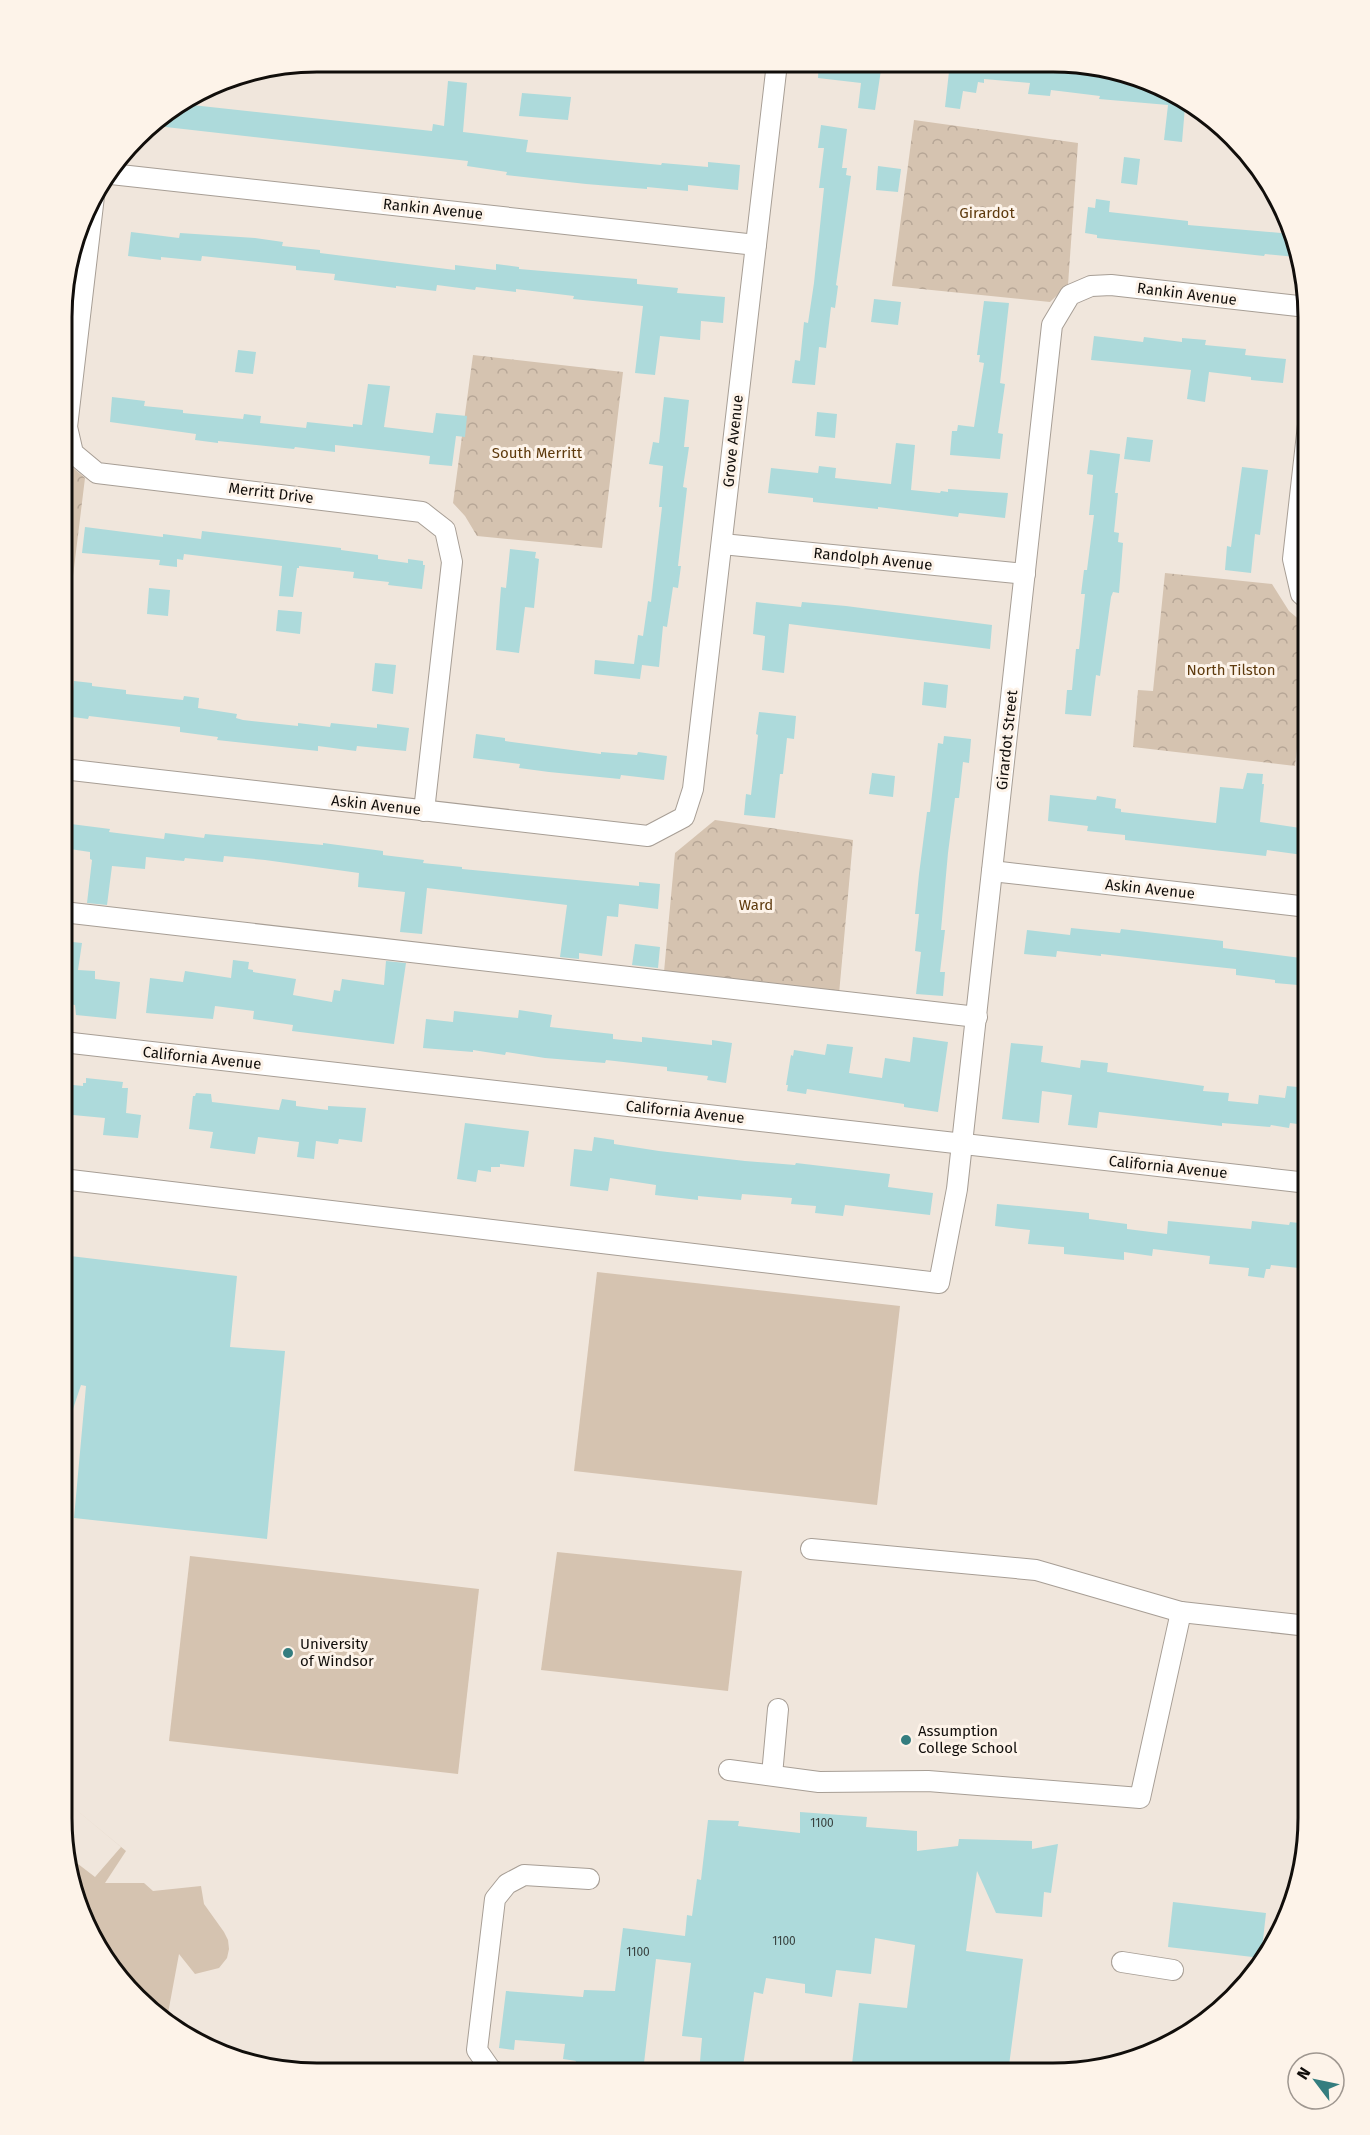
<svg xmlns="http://www.w3.org/2000/svg" width="1370" height="2135" font-family="'Fira Sans',sans-serif">
	<style>
		.grass { fill: #d5c3b0 }
		.park { fill: url(#park-crowns) }
		.building { fill: #addadb }
		.lines { fill: none; stroke-linecap: round; stroke-linejoin: round }
		.minor-casing { stroke: #a79e95; stroke-width: 22 }
		.minor { stroke: #fff; stroke-width: 20 }
		.poi-dot { fill: #347d7f; stroke: #fdf3e9; stroke-width: 2 }
		.labels { text-anchor: middle; stroke-width: 6; stroke-linejoin: round; paint-order: stroke }
		.number-label { font-size: 12px; fill: #38413f }
		.street-label { font-size: 15px; fill: #110e0b; stroke: #fdf3e9 }
		.park-label { font-size: 15px; fill: #5e3a0d; stroke: #fdf3e9 }
		.poi-label { font-size: 15px; fill: #110e0b; stroke: #fdf3e9; text-anchor: start }
		.rim { fill: none; stroke: #110e0b; stroke-width: 3 }
	</style>
	<defs>
		<pattern id="park-crowns" width="20" height="18" patternUnits="userSpaceOnUse" patternTransform="scale(1.5)"><rect width="20" height="18" fill="#d5c3b0"/><path d="M2 6a3 3 0 1 1 6 0M12 15a3 3 0 1 1 6 0" fill="none" stroke="#b6a696"/></pattern>
	</defs>
	<rect width="100%" height="100%" fill="#f0e6dc"/>
	<!-- grass -->
	<g class="grass">
		<path d="M597 1272 900 1306 877 1505 574 1471Z"/>
		<path d="M557 1552 742 1571 728 1691 541 1670Z"/>
		<path d="M190 1556 479 1589 458 1774 169 1741Z"/>
		<path d="M62 1798 126 1851 105 1883H144L153 1891 201 1886 204 1904 224 1932 228 1940 229 1949 227 1958 219 1968 195 1974 179 1954 166 2024 115 1974 81 1916 69 1857 95 1877 121 1847Z"/>
	</g>
	<!-- park -->
	<g class="park">
		<path d="M914 120 1078 143 1068 285 1050 302 892 286Z"/>
		<path d="M473 355 623 372 602 548 477 536 465 516 453 503Z"/>
		<path d="M63 453 72 467 85 478 67 625H63Z"/>
		<path d="M1165 573 1272 584 1289 611 1308 627V650L1295 766 1133 747 1138 690 1153 691Z"/>
		<path d="M715 820 853 840 839 994 664 972 675 853Z"/>
	</g>
	<!-- building -->
	<g class="building">
		<path d="M819 63H882L875 110 858 108 861 83 818 78Z"/>
		<path d="M950 63 1087 64 1151 81 1199 109 1185 107 1182 142 1164 140 1168 105 1099 99 1100 96 1051 90 1050 96 1028 94 1030 83 984 79V83L978 82 976 93 963 91 960 109 945 107Z"/>
		<path d="M448 81 467 83 463 132 528 140 526 152 661 165 662 163 708 167V162L740 165 738 190 688 185V191L647 187V189L586 184 506 175 507 172 467 166 468 161 148 125 183 104 432 131 433 124 444 126Z"/>
		<path d="M522 93 571 97 568 120 519 116Z"/>
		<path d="M821 125 847 129 842 168H847L846 175 851 176 836 285 838 286 835 308 831 307 826 348 819 347 815 385 792 383 795 360 800 361 804 322 808 323 814 283 824 188H819L824 148H818Z"/>
		<path d="M1124 157 1140 159 1137 185 1121 183Z"/>
		<path d="M878 166 901 169 898 192 876 190Z"/>
		<path d="M1096 199 1110 201 1109 212 1188 221V225L1292 234 1296 257 1265 254 1264 256 1097 238V235L1085 233 1088 207 1095 208Z"/>
		<path d="M131 232 179 238 180 233 255 238 283 242 282 246 320 250V253L455 270V265L496 270V264L519 267V269L637 279V284L678 288 677 293 725 297 723 323 701 321 700 340 660 336 655 375 635 373 643 306 573 299 574 296 516 289V292L476 287 475 290 437 285 436 291 396 286V288L334 280 335 274 296 270V266L202 256 201 261 161 257V260L128 256Z"/>
		<path d="M874 299 901 302 898 325 871 322Z"/>
		<path d="M984 301 1009 303 1000 383 1005 384 998 433 1003 434 1000 459 950 455 952 431H957L958 425 974 427 984 363 979 362 980 355H977Z"/>
		<path d="M1094 336 1143 342 1144 337 1182 342V338L1206 340 1205 345 1246 349 1245 355 1286 359 1283 383 1251 380V377L1209 372 1205 402 1187 399 1191 370 1091 360Z"/>
		<path d="M238 350 256 352 253 374 235 372Z"/>
		<path d="M368 384 390 386 384 427 433 433 436 413 467 416 465 437 456 436 452 466 429 464 430 456 335 445V452L295 447 294 449 218 441V443L195 440 196 434 110 422 112 397 145 401 144 406 183 410V413L243 419 244 414 261 416 260 423 306 428 307 422 353 427V424L362 425Z"/>
		<path d="M664 397 689 400 684 447H689L683 487 687 488 678 566H681L678 588 673 587 667 627 663 626 659 667 642 665 640 679 594 674 595 660 634 664 638 635 643 636 648 601 651 602 662 507H659L663 466 649 464 653 442 659 443Z"/>
		<path d="M817 412 837 414 835 438 815 436Z"/>
		<path d="M1127 437 1153 440 1150 462 1124 459Z"/>
		<path d="M896 443 915 445 911 490 940 493 941 491 948 492V489L1008 493 1005 518 959 513 958 517 878 507V509L813 502V498L768 493 771 468 818 473 819 466 836 468 835 478 891 484Z"/>
		<path d="M1090 450 1120 454 1115 493H1118L1114 532 1119 533 1118 542 1123 543 1119 593 1113 592 1111 597 1100 676 1096 675 1091 716 1065 714 1067 690H1072L1076 649H1079L1085 594H1081L1084 570H1087L1094 515H1089L1093 475 1087 474Z"/>
		<path d="M1242 467 1268 470 1260 535 1255 534 1251 573 1225 570 1227 546 1231 547Z"/>
		<path d="M85 527 163 537V534L201 539 202 531 341 548V550L378 555V559L408 563V559L423 561V565H425L422 589 388 585 389 582 353 578 354 572 299 566V568H297L293 597 279 596 282 566 184 554 183 560 177 559V567L159 565 160 560 82 553Z"/>
		<path d="M510 549 536 552 535 558 539 559 534 608 525 607 519 653 496 650 501 587 506 588Z"/>
		<path d="M149 588 170 590 168 616 147 614Z"/>
		<path d="M756 602 801 607 802 602 846 606 992 625 990 649 789 624 784 673 762 670 765 636 753 634Z"/>
		<path d="M278 610 302 612 300 634 276 631Z"/>
		<path d="M375 663 396 665 393 694 372 691Z"/>
		<path d="M74 681 92 683V686L126 690V694L183 700 184 696 199 698 198 708 237 714 236 718 243 720 298 726V723L330 727 331 723 377 728V724L409 728 406 751 357 746 356 751 318 746V751L217 740 218 737 180 732V727L89 716 88 719 65 716 68 690 73 691Z"/>
		<path d="M924 682 948 685 946 708 922 705Z"/>
		<path d="M759 712 796 716 794 739 787 738 783 774H780L775 818 744 815 746 794 751 795 758 735 756 734Z"/>
		<path d="M476 734 505 738V741L601 754V752L637 755 638 752 667 756 664 780 621 775 620 779 549 772 519 768 520 764 473 758Z"/>
		<path d="M944 736 971 739 969 763 963 762 959 798H955L948 853 941 930H945L940 972H945L943 996 916 994 921 952 915 951 919 914H915L919 874 927 812H930L938 743 943 744Z"/>
		<path d="M872 773 895 776 893 797 869 794Z"/>
		<path d="M1247 773 1263 774 1262 784H1264L1260 822 1307 829 1303 855 1267 850 1266 856 1125 840V835L1087 831 1088 826 1048 821 1050 795 1096 800 1097 796 1116 799 1115 808 1121 809V812L1216 823 1220 787 1243 789Z"/>
		<path d="M63 823 110 829 109 832 164 839 165 833 204 838 205 834 323 845V843L383 851V855L424 860 423 863 462 867V869L639 886V882L660 884 658 909 619 904 618 917 607 916 602 956 579 953V959L560 957 567 905 427 888 422 934 400 932 405 892 358 887 359 873 265 860 224 856 223 862 185 858 184 861 146 857 145 869 112 866 107 905 87 903 92 860 90 859V852L63 848Z"/>
		<path d="M1071 928 1120 933 1121 929 1223 941V948L1301 958 1298 985 1275 983V980L1236 975V969L1198 965 1101 954V956L1057 951 1056 957 1024 954 1027 930 1070 935Z"/>
		<path d="M63 941 82 943 78 970 95 971V979L120 982 116 1019 76 1015 75 1005 63 1003Z"/>
		<path d="M635 944 660 947 658 968 632 965Z"/>
		<path d="M233 960 249 962 248 969 253 970V972L296 979 293 995 332 1002 334 990 340 991 342 979 384 985 386 961 406 963 394 1044 292 1031 293 1025 253 1019 254 1011 215 1006 213 1019 146 1013 150 978 183 982 185 971 231 978Z"/>
		<path d="M519 1010 552 1015 550 1027 613 1034V1039L642 1042V1037L712 1045V1040L732 1043 726 1083 707 1080 708 1076 667 1071V1067L606 1060 605 1063 545 1058 506 1052 505 1055 473 1050V1052L423 1048 426 1019 453 1022 454 1011 518 1018Z"/>
		<path d="M913 1037 948 1042 938 1112 904 1107V1104L807 1089 806 1094 787 1091 788 1085H786L791 1055 793 1056 794 1050 825 1055 827 1044 853 1047 849 1073 882 1078 885 1058 910 1062Z"/>
		<path d="M1011 1043 1043 1046 1041 1062 1080 1068 1081 1060 1108 1063 1107 1072 1204 1086 1203 1091 1229 1093 1228 1101 1258 1104 1259 1095 1285 1098 1287 1086 1308 1088 1305 1125 1290 1123 1289 1128 1271 1125 1270 1127 1222 1123V1126L1099 1112 1097 1128 1068 1125 1072 1095 1042 1091 1039 1123 1002 1119Z"/>
		<path d="M86 1078 123 1082 122 1088H128L126 1113 141 1115 138 1138 103 1135 105 1118 62 1114 63 1084 83 1086V1083H86Z"/>
		<path d="M196 1093 211 1094 212 1102 279 1110 282 1099 296 1101V1106L328 1110V1106L366 1108 362 1142 339 1139 338 1144 316 1141 314 1159 297 1157 299 1142 258 1137 255 1154 210 1148 213 1132 189 1129 193 1096H195Z"/>
		<path d="M465 1123 529 1131 524 1167 500 1164V1167H491V1172L478 1170 476 1182 457 1179Z"/>
		<path d="M594 1137 614 1140V1144L659 1151 745 1161 795 1165 796 1163 890 1174 888 1187 933 1193 930 1215 845 1205 843 1216 815 1213 816 1206 791 1204 792 1198 742 1194 741 1200 698 1196V1200L655 1195 656 1185 610 1178 608 1191 570 1186 574 1149 592 1151Z"/>
		<path d="M997 1204 1089 1213V1219L1127 1224V1229L1167 1234 1168 1221 1251 1229 1252 1221 1289 1225 1290 1222 1308 1224V1269L1271 1265 1270 1269H1266L1264 1278 1248 1276 1249 1268 1209 1264 1210 1256 1153 1249 1152 1256 1124 1252V1260L1064 1254V1247L1028 1244 1030 1230 995 1226Z"/>
		<path d="M62 1255 237 1276 230 1347 285 1351 267 1539 74 1518 86 1386 81 1385 65 1433H62Z"/>
		<path d="M800 1812 867 1817 866 1827 917 1831V1851L958 1846 959 1839 1032 1841V1849L1058 1844 1051 1893 1044 1892 1042 1917 996 1913 977 1871 966 1951 1023 1959 1008 2073H851L859 2003 907 2008 915 1945 875 1938 871 1974 836 1970 832 1997 805 1993V1984L766 1978 763 1994 754 1992 742 2073H699L702 2038 682 2036 691 1963 656 1959 643 2072H603V2068L575 2066 576 2061 563 2059 565 2044 515 2040 514 2050 499 2048 506 1991 583 1997 584 1990 615 1991 623 1928 685 1936 687 1915 692 1916 697 1879 701 1880 708 1820 739 1821 738 1826 800 1833Z"/>
		<path d="M1173 1902 1266 1913 1261 1958 1168 1947Z"/>
	</g>
	<g class="lines">
		<!-- minor casing -->
		<g class="minor-casing">
			<g id="minor">
				<path d="M111 174 756 245"/>
				<path d="M94 196 67 427 73 453 97 473 422 512 445 530 452 562 424 811"/>
				<path d="M722 544 1025 574"/>
				<path d="M1308 600 1301 594 1293 559 1308 425"/>
				<path d="M63 769 648 836 684 817 693 789 777 63"/>
				<path d="M992 871 1308 907"/>
				<path d="M63 912 977 1017"/>
				<path d="M63 1042 1308 1183"/>
				<path d="M62 1179 939 1283 957 1189 1052 325 1070 295 1091 286 1111 285 1307 307"/>
				<path d="M811 1549 1036 1570 1181 1612 1308 1626"/>
				<path d="M729 1770 819 1782 928 1781 1140 1798 1181 1612"/>
				<path d="M772 1775 778 1709"/>
				<path d="M1122 1962 1173 1970"/>
				<path d="M496 2072 491 2070 477 2050 495 1899 507 1884 524 1875 589 1879"/>
			</g>
		</g>
		<!-- minor -->
		<use href="#minor" class="minor"/>
	</g>
	<!-- markers -->
	<g class="poi-dot">
		<circle cx="288" cy="1653" r="6"/>
		<circle cx="906" cy="1740" r="6"/>
	</g>
	<g class="labels">
		<!-- number labels -->
		<g class="number-label">
			<text x="822" y="1827">1100</text>
			<text x="784" y="1945">1100</text>
			<text x="638" y="1956">1100</text>
		</g>
		<!-- street labels -->
		<g class="street-label">
			<text transform="translate(433 209) rotate(6)" y="5">Rankin Avenue</text>
			<text transform="translate(1187 294) rotate(7)" y="5">Rankin Avenue</text>
			<text transform="translate(733 441) rotate(-84)" y="5">Grove Avenue</text>
			<text transform="translate(271 493) rotate(7)" y="5">Merritt Drive</text>
			<text transform="translate(873 559) rotate(6)" y="5">Randolph Avenue</text>
			<text transform="translate(1007 740) rotate(-84)" y="5">Girardot Street</text>
			<text transform="translate(376 805) rotate(6)" y="5">Askin Avenue</text>
			<text transform="translate(1150 889) rotate(6)" y="5">Askin Avenue</text>
			<text transform="translate(202 1058) rotate(6)" y="5">California Avenue</text>
			<text transform="translate(685 1112) rotate(6)" y="5">California Avenue</text>
			<text transform="translate(1168 1167) rotate(6)" y="5">California Avenue</text>
		</g>
		<!-- park labels -->
		<g class="park-label">
			<text x="987" y="218">Girardot</text>
			<text x="537" y="458">South Merritt</text>
			<text x="1231" y="675">North Tilston</text>
			<text x="756" y="910">Ward</text>
		</g>
		<!-- poi labels -->
		<g class="poi-label">
			<text x="300" y="1649">University<tspan x="300" dy="17">of Windsor</tspan></text>
			<text x="918" y="1736">Assumption<tspan x="918" dy="17">College School</tspan></text>
		</g>
	</g>
	<!-- crop -->
	<path d="M0 0H1370V2135H0ZM317 72H1053A245 245 0 0 1 1298 317V1818A245 245 0 0 1 1053 2063H317A245 245 0 0 1 72 1818V317A245 245 0 0 1 317 72Z" fill="#fdf3e9" fill-rule="evenodd"/>
	<path class="rim" d="M317 72H1053A245 245 0 0 1 1298 317V1818A245 245 0 0 1 1053 2063H317A245 245 0 0 1 72 1818V317A245 245 0 0 1 317 72Z"/>
	<!-- north arrow -->
	<g transform="translate(1316 2081) rotate(302)"><circle r="28" fill="#fdf3e9" stroke="#9f9790" stroke-width="1.5"/>
	<path d="M0-4.5L10 22L0 15L-10 22Z" fill="#347d7f"/>
	<text y="-9" font-size="16" font-weight="bold" text-anchor="middle" fill="#110e0b">N</text>
	</g>
</svg>
